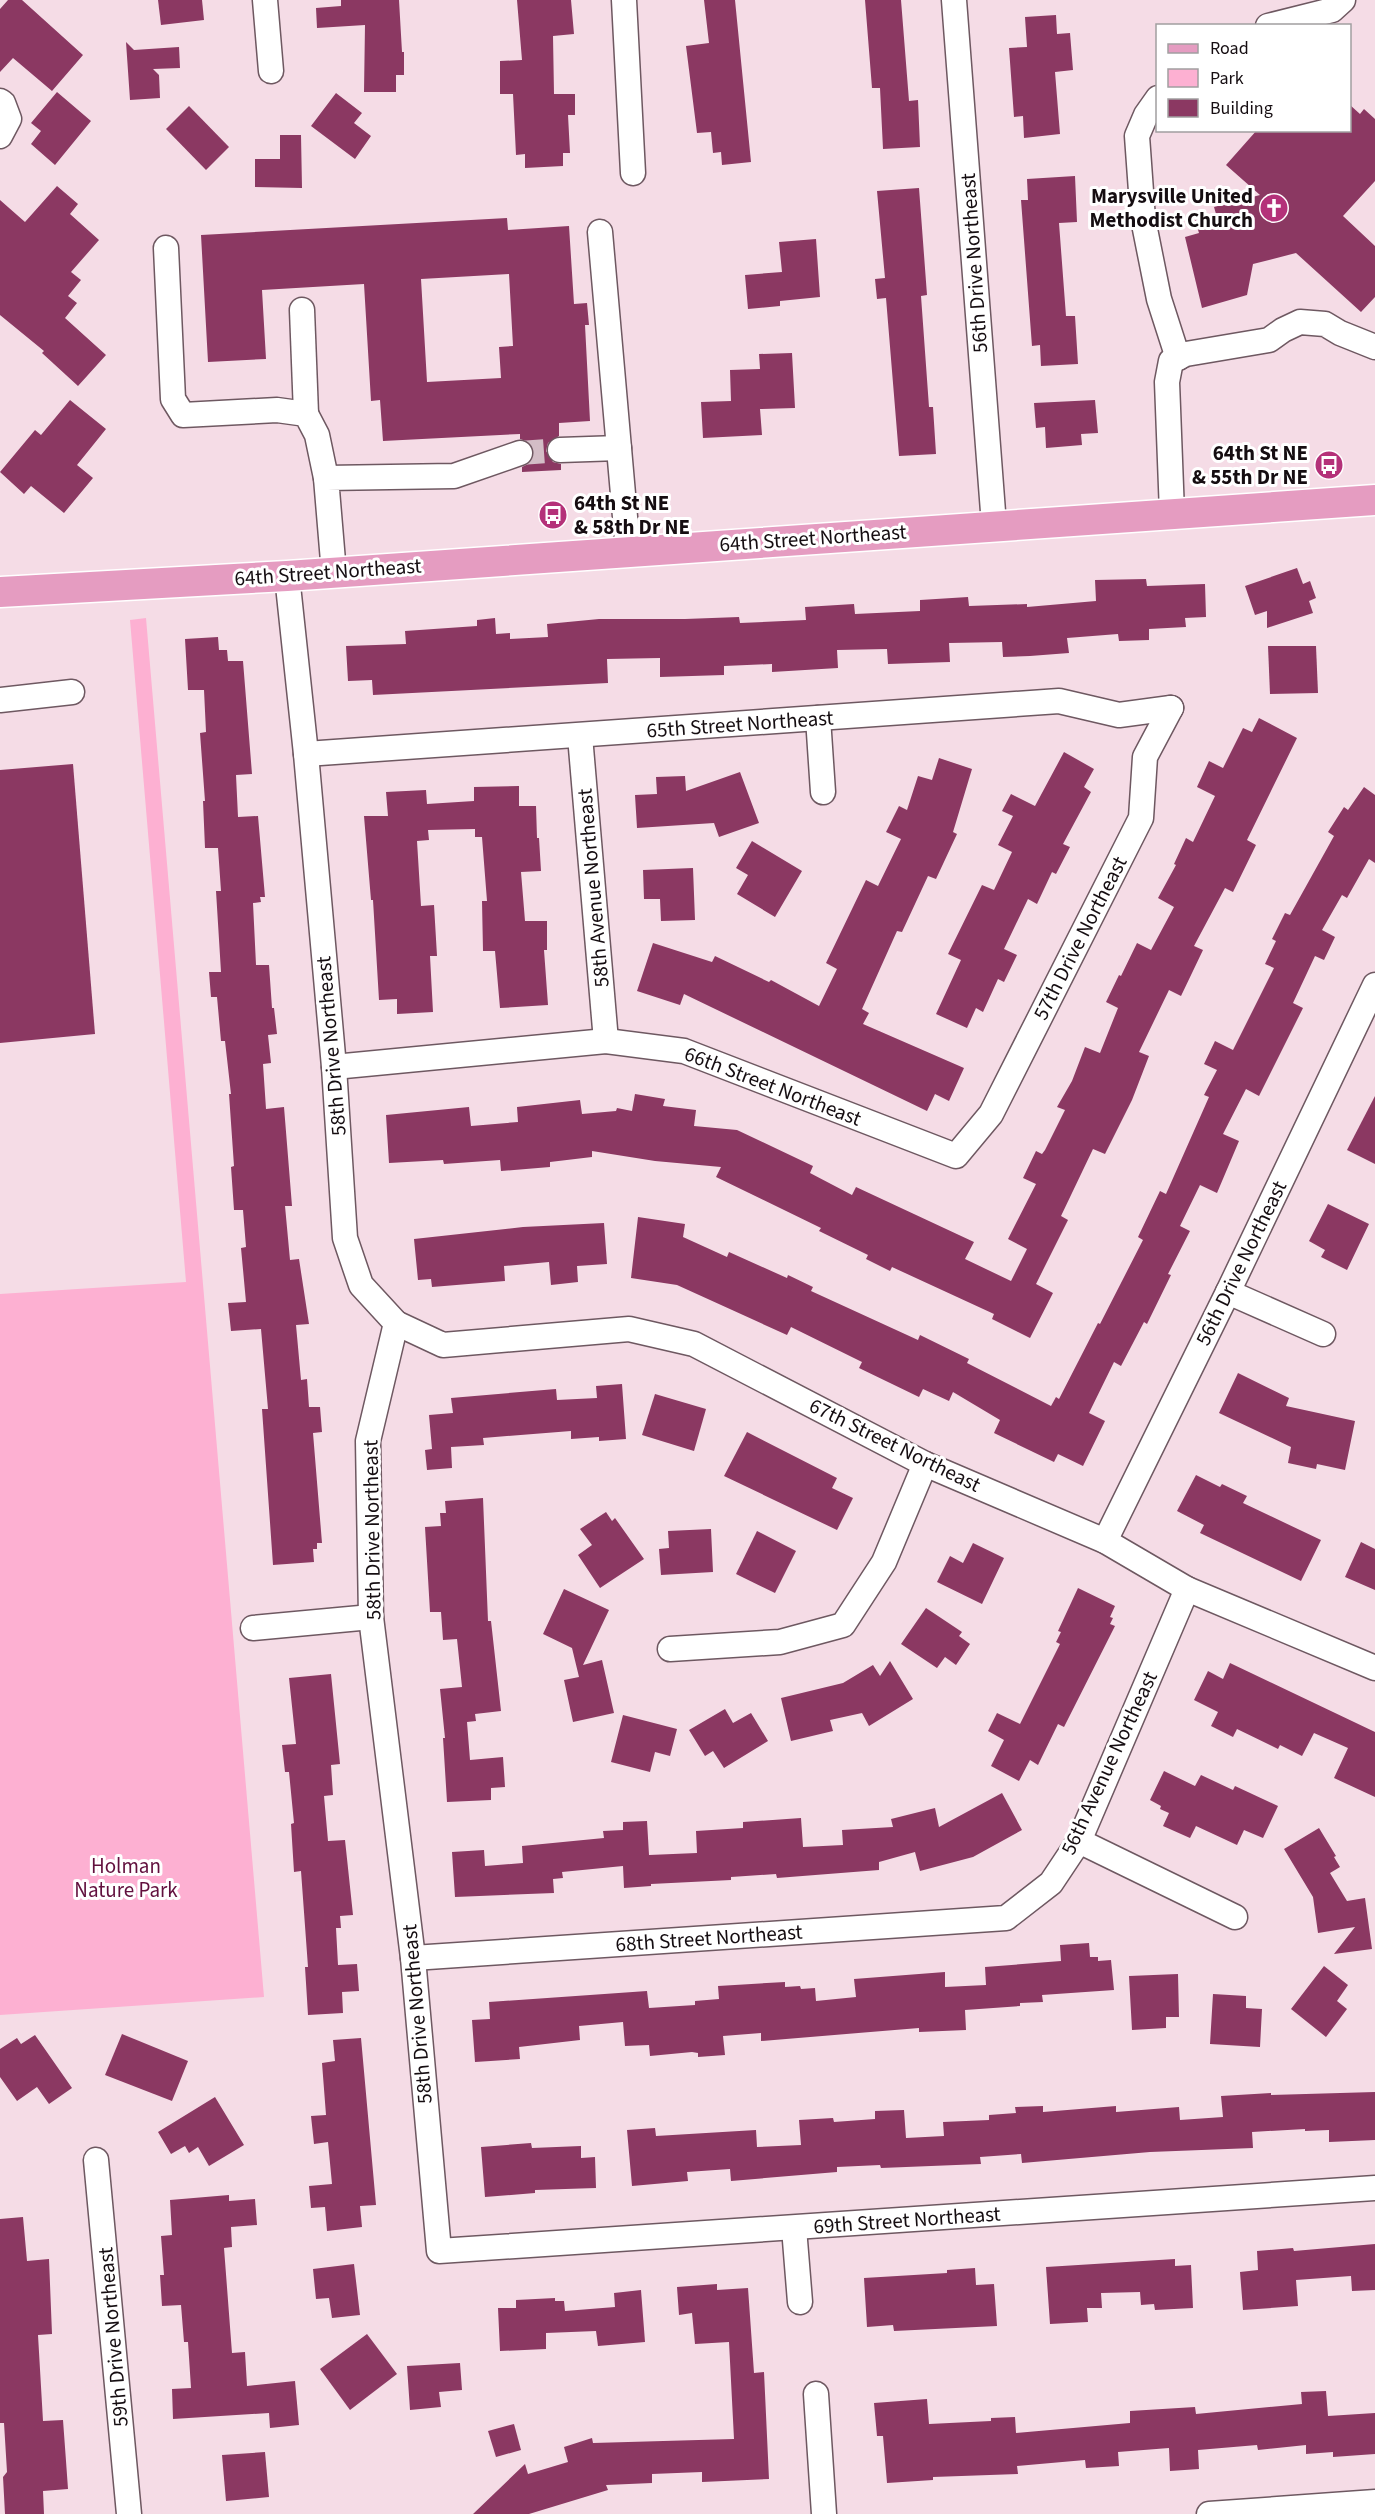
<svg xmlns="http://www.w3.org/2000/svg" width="1375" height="2514" font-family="'Source Sans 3',sans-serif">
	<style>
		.green { fill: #fdb0d2 }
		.building { fill: #8b3862; fill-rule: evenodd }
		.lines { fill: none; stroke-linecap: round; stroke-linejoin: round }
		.minor-tunnel { stroke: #d3bdc6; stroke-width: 24; stroke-dasharray: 24 12; stroke-linecap: butt }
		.minor-casing { stroke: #6e5861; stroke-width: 27 }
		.major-casing { stroke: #fff; stroke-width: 33 }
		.minor { stroke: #fff; stroke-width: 24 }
		.major { stroke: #e59cc1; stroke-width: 30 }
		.labels { text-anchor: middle; stroke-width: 6; stroke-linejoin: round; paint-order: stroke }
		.poi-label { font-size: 21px; font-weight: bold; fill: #150d11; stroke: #fff; text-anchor: end }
		.street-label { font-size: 21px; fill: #150d11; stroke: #fff }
		.park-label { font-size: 21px; fill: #62103e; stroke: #fff }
	</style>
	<rect width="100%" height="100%" fill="#f5dce6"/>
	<!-- green -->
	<path class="green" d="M146 618 264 1997 0 2015V1294L186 1282 130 620Z"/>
	<!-- building -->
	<g class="building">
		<path d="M8 0H22L83 55 52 91 13 58 0 72V9Z"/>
		<path d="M158 0H202L204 20 161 25Z"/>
		<path d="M341 0H399L402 52H404V75H396V92H364L365 25 317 28 316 8 341 6Z"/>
		<path d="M517 0H571L574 34 553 36 554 94H575V115H568L570 153H563V166L525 168V154L516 155 513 94H500V61L522 60Z"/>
		<path d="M704 0H735L751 162 722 165 721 152 713 153 711 132 697 133 686 46 709 43Z"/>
		<path d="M865 0H901L909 101 918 100 920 147 883 149 880 88H872Z"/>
		<path d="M1056 15 1057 34 1070 33 1073 70 1055 72 1060 134 1024 138 1023 116 1014 117 1009 48 1027 47 1025 17Z"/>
		<path d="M126 42 134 50 179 47 180 68 153 69 159 75 160 98 130 100Z"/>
		<path d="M57 92 91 121 55 165 31 144 41 131 31 123Z"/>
		<path d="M336 93 362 113 354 123 371 136 355 159 311 126Z"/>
		<path d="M1350 105 1360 114 1364 109 1375 119V181L1343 216 1375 246V297L1361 312 1296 253 1253 264 1247 295 1202 308 1185 237 1199 233 1195 220 1216 214 1214 207 1260 195 1226 165 1257 130H1350Z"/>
		<path d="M189 106 229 147 206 170 166 129Z"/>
		<path d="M280 135H301L302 188 255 187V159H280Z"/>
		<path d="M1075 176 1077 222 1059 223 1066 316H1075L1078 364 1041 366 1040 345 1032 346 1021 200H1028L1027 179Z"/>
		<path d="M57 186 78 204 70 214 99 240 71 272 81 280 68 296 77 303 65 318 106 355 78 386 42 353 44 351 0 315V200L25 222Z"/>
		<path d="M919 188 927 295 921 296 929 407H933L936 454 899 456 886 298 877 299 875 279 885 278 877 191Z"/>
		<path d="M507 218 508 230 569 226 574 304 587 303 589 325H585L590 421 559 423V436L548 443 546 451 553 462 561 464V470L522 472V467L530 463 534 455 533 448 529 442 520 439V434L383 441 380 400 371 401 364 284 262 290 266 359 208 362 201 235ZM509 274 513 346 499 347 501 378 427 382 421 279Z"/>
		<path d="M816 239 820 297 780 301V306L748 309 745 275 782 272 779 242Z"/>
		<path d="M792 353 795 408 760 409 762 435 703 438 701 402 731 401 730 370 760 369 759 354Z"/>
		<path d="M70 400 106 429 77 465 93 478 64 513 31 486 24 494 0 472 35 430 41 435Z"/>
		<path d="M1095 400 1098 433 1081 434 1082 445 1046 448 1045 427 1036 428 1034 403Z"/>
		<path d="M1297 568 1303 584 1310 581 1316 598 1309 601 1313 613 1267 628V611L1255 615 1245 586Z"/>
		<path d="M1146 579 1147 586 1205 584 1206 617 1185 618 1186 627 1149 629V640L1119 641 1118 634 1067 638 1069 653 1030 656 1003 657 1002 642 949 643 950 662 888 664 887 649 837 650 838 668 772 672V664L724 666V675L660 677V658L607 659 608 683 373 695 372 680 348 681 346 646 406 644 405 631 477 626V620L495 618 496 634 510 633V639L548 637 547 624 599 619H685L739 617 740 623 806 620 805 607 854 604 855 614 920 611V600L968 597 969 606 1027 604V607L1096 601 1095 580Z"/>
		<path d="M218 637 219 650H227L228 661H243L252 774 236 775 238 817 258 816 265 897H260L261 902 253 903 256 965H269L272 1008H274L277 1034 268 1035 271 1063 263 1064 266 1109 284 1107 292 1206H285L290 1260 299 1259 309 1324 296 1325 301 1380 307 1379 309 1407H320L322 1432 313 1433 322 1543H317V1549H313L314 1562 273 1565 262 1409H268L261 1329 231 1331 228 1303 246 1302 241 1248 246 1247 243 1210H234L231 1167 234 1166 229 1094H231L225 1041H221L217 997H211L209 972H221L216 891H221L218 848H205L203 801H205L200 733 206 732 204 690H188L185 639Z"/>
		<path d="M1268 646H1316L1318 693 1270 694Z"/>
		<path d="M1259 718 1297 738 1247 840 1256 845 1233 892 1225 888 1194 946 1203 950 1181 996 1169 990 1139 1052 1149 1056 1132 1100 1105 1154 1093 1149 1061 1216 1068 1220 1036 1284 1053 1293 1030 1338 992 1319 994 1314 892 1267 890 1271 866 1259 868 1255 819 1231 821 1228 716 1177 721 1167 655 1161 592 1151V1157L550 1162V1167L501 1171 500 1160 444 1164 443 1160 389 1163 386 1115 469 1107 471 1126 518 1122 517 1107 580 1100 582 1114 616 1111 617 1108 632 1111 635 1094 665 1099 663 1106 696 1110 694 1126 737 1130 813 1166 810 1173 852 1195 856 1187 974 1242 965 1259 1011 1281 1027 1249 1008 1239 1036 1184 1023 1178 1036 1151 1042 1154 1045 1150 1065 1110 1057 1107 1072 1081 1085 1047 1100 1053 1118 1008 1106 1002 1119 975 1121 976 1137 943 1151 950 1174 907 1158 898 1176 865 1174 864 1186 838 1193 842 1215 796 1197 787 1209 761 1223 768 1243 728 1252 732Z"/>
		<path d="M1064 752 1094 769 1084 787 1091 792 1063 844 1070 847 1056 874 1052 872 1037 904 1028 899 1004 949 1017 955 1004 982 998 979 983 1012 976 1008 967 1028 936 1014 961 960 948 954 982 885 994 890 1012 852 998 845 1013 816 1002 811 1011 794 1035 806Z"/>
		<path d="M939 758 972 769 953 832 957 834 936 879 928 876 902 932 897 931 862 1009 869 1013 863 1024 964 1068 949 1101 935 1094 927 1111 684 994 680 1005 637 991 653 943 712 962 715 956 769 982 771 980 819 1006 837 969 826 963 866 880 878 886 901 839 886 832 899 806 907 810 918 776 932 780Z"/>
		<path d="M73 764 95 1034 0 1043V770Z"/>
		<path d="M740 772 759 823 719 837 714 823 637 828 635 795 657 794 656 777 685 776 686 791Z"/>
		<path d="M519 786V806H536L537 838H539L541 871 521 872 525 921H547V950H544L548 1005 500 1008 495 951H483L482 901H487L482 837H475V829L428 830 429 840 417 841 421 906 434 905 437 956H430L433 1012 397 1014V999L379 1000 373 900H371L364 816H388L386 792 426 790 427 804 474 801V787Z"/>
		<path d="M1364 787 1375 795V863L1369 859 1347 898 1342 895 1322 930 1335 937 1324 960 1315 956 1293 1003 1303 1008 1259 1096 1246 1089 1223 1134 1239 1141 1217 1193 1200 1185 1180 1226 1190 1231 1168 1274 1171 1275 1147 1324 1144 1322 1121 1366 1114 1362 1089 1413 1105 1421 1083 1466 1058 1454 1054 1462 994 1433 1000 1420 953 1392 949 1401 923 1389 919 1397 859 1368 862 1362 791 1327 787 1335 677 1285 631 1278 638 1217 685 1224 683 1237 727 1257 729 1252 787 1278 788 1275 813 1287 811 1291 918 1340 920 1335 969 1359 967 1363 1051 1406 1056 1397 1059 1399 1098 1323 1100 1324 1143 1240 1138 1237 1160 1191 1166 1194 1209 1097 1204 1095 1217 1070 1204 1064 1215 1041 1233 1050 1274 968 1265 964 1276 941 1272 939 1285 913 1290 915 1334 836 1328 832 1344 807 1348 810Z"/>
		<path d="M752 841 802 871 775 917 737 894 748 875 736 868Z"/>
		<path d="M693 868 695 920 661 921 660 899H644L643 870Z"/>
		<path d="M1375 1096V1164L1347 1150Z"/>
		<path d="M1328 1204 1369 1224 1347 1270 1321 1257 1325 1250 1309 1241Z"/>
		<path d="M604 1223 607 1264 577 1266 578 1282 551 1285 549 1262 504 1266 505 1281 432 1287 431 1279 418 1280 414 1239 523 1227Z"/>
		<path d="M1238 1373 1289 1398 1286 1406 1355 1421 1345 1470 1317 1464 1316 1469 1288 1463 1291 1447 1219 1413Z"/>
		<path d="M622 1384 626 1439 599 1441V1437L571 1439V1431L483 1438 484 1445 451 1447 452 1468 427 1470 425 1450 432 1449 429 1415 453 1413 451 1398 556 1389 557 1400 597 1398 596 1386Z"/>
		<path d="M655 1394 706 1409 694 1451 642 1435Z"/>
		<path d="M747 1432 837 1478 832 1488 853 1498 837 1530 724 1476Z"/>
		<path d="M1196 1475 1220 1487 1222 1484 1247 1496 1243 1503 1321 1540 1301 1581 1200 1533 1204 1525 1177 1511Z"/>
		<path d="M483 1498 488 1621H491L501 1711 475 1714 476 1721 467 1722 470 1760 503 1757 505 1787 491 1788V1800L447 1802 443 1738H445L440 1689 462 1687 457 1639 443 1640 441 1612H430L425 1527 441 1526 440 1513H446L445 1501Z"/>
		<path d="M606 1512 612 1521 615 1518 644 1559 600 1588 578 1555 592 1545 580 1529Z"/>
		<path d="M711 1529 713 1572 661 1575 659 1549 669 1548 668 1531Z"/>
		<path d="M757 1531 796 1551 775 1593 736 1574Z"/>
		<path d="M1361 1542 1375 1549V1590L1345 1577Z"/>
		<path d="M973 1543 1004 1558 982 1604 937 1582 950 1556 963 1563Z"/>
		<path d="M1078 1588 1115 1606 1110 1617 1113 1618 1110 1624 1115 1626 1064 1727 1058 1724 1038 1765 1030 1760 1019 1781 991 1766 1004 1740 988 1731 997 1713 1020 1724 1060 1644 1056 1642 1061 1632 1058 1631Z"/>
		<path d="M564 1589 609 1610 583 1665 602 1660 614 1713 573 1722 564 1680 579 1677 572 1648 543 1634Z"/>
		<path d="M926 1608 962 1632 959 1636 970 1644 956 1665 945 1657 937 1668 901 1644Z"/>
		<path d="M890 1661 913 1699 869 1726 862 1713 830 1720 833 1731 791 1741 781 1698 843 1683 873 1665 880 1676Z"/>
		<path d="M1230 1663 1375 1732V1797L1334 1778 1348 1748 1314 1733 1302 1756 1280 1745 1278 1749 1237 1729 1233 1737 1211 1726 1218 1712 1194 1700 1208 1671 1223 1679Z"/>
		<path d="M331 1674 340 1764 331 1765 333 1795 324 1796 328 1841 345 1840 353 1915 340 1916 341 1928H336L338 1965 357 1964 359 1991 342 1992 343 2013 308 2015 305 1967H308L301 1871 294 1872 291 1824 294 1823 289 1772H285L282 1745 296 1744 289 1678Z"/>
		<path d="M725 1709 733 1723 751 1713 768 1741 724 1768 713 1751 705 1756 689 1730Z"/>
		<path d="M623 1715 677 1729 670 1756 655 1752 650 1772 611 1762Z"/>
		<path d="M1164 1771 1195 1786 1201 1775 1233 1790 1235 1786 1278 1806 1263 1838 1244 1830 1237 1845 1196 1826 1190 1838 1163 1826 1169 1813 1160 1809 1161 1806 1150 1800Z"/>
		<path d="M1002 1793 1022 1830 973 1857 920 1871 915 1852 879 1862V1870L777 1878 776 1874 731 1877V1880L651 1884V1886L624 1888 623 1866 562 1872 563 1878 553 1879 554 1893 455 1897 452 1852 484 1850 485 1866 523 1863 522 1846 604 1838 603 1831 623 1830V1822L647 1821 649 1855 697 1853 696 1831 743 1828V1822L801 1818 803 1847 843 1845 842 1830 893 1827 891 1819 935 1808 939 1827Z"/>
		<path d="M1319 1828 1336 1856 1334 1857 1340 1867 1330 1873 1347 1901 1365 1898 1372 1949 1334 1954 1355 1927 1318 1933 1313 1897 1284 1849Z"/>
		<path d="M1089 1943 1090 1957H1098V1961L1111 1960 1114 1990 1042 1995 1043 2002 1020 2003V2006L965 2010 966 2030 919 2032V2028L761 2041V2033L723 2036 725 2055 698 2057V2053L692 2052 650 2056 649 2045 625 2046 623 2022 579 2026 580 2040 519 2047 520 2059 475 2062 472 2020 490 2019 489 2002 647 1991 649 2008 695 2005V2001L719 1999 718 1986 785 1982V1987L800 1986 801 1989 815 1988 816 2001 856 1997 854 1979 945 1972V1987L986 1985 985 1967 1061 1961 1060 1945Z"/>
		<path d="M1324 1966 1348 1985 1337 2001 1347 2009 1326 2037 1291 2009Z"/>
		<path d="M1178 1974 1179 2017H1166V2028L1132 2030 1129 1976Z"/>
		<path d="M1213 1994 1246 1996V2008L1262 2009 1260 2047 1210 2044Z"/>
		<path d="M122 2034 188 2061 172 2101 105 2075Z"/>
		<path d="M35 2035 72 2088 49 2104 37 2087 17 2101 0 2077V2049L17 2038 21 2044Z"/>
		<path d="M361 2038 376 2205 360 2206 362 2227 327 2231 325 2207 311 2208 309 2186 332 2184 328 2142 314 2144 311 2116 326 2115 322 2063 335 2061 333 2040Z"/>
		<path d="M1375 2092V2140L1329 2142V2130L1305 2131V2129L1252 2132 1253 2148 1150 2152 1022 2163 1021 2154 980 2157 981 2164 881 2168 880 2165 837 2167V2172L731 2181 730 2169 687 2172 688 2181 632 2186 627 2130 655 2128 656 2136 756 2130 757 2147 801 2145 799 2120 833 2118 834 2122 875 2119V2111L904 2110 906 2138 944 2136 943 2122 989 2120V2115L1016 2113 1015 2107 1043 2106V2112L1116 2106V2112L1179 2107 1180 2120 1223 2117 1221 2096 1271 2093V2095Z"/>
		<path d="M215 2097 244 2145 209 2166 198 2147 189 2153 185 2146 171 2154 158 2132Z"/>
		<path d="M531 2143 532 2148 581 2146V2158L595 2157 596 2188 535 2190V2193L485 2197 481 2147Z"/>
		<path d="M229 2195V2201L255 2199 257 2225 231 2227 232 2247 224 2248 232 2353 245 2352 247 2386 295 2381 299 2425 270 2428 269 2413 173 2419 172 2389 191 2388 188 2342H184L181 2305 162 2306 160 2275H164L161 2236 172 2235 170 2200Z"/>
		<path d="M23 2217 27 2261 49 2259 52 2334 38 2335 43 2421 63 2420 66 2461 68 2489 43 2491 44 2514H5L3 2477 7 2472 4 2423H0V2219Z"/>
		<path d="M1375 2244V2290L1352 2291 1351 2276 1296 2280 1298 2306 1243 2310 1240 2272 1258 2270 1257 2251 1293 2248 1294 2251Z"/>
		<path d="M1175 2259V2266L1191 2265 1193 2308 1155 2310 1154 2304 1141 2305 1140 2292 1101 2293 1102 2308H1087L1088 2322 1050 2324 1046 2267Z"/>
		<path d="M354 2264 360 2315 332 2318 329 2298 316 2299 313 2269Z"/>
		<path d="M975 2268 976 2285 994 2284 997 2326 894 2331 893 2325 867 2327 864 2278 947 2273V2270Z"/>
		<path d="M717 2284V2290L748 2288 754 2373 764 2372 769 2479 702 2482V2472L652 2474V2483L606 2485 608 2490 529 2514H473L525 2464 528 2474 568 2462 564 2447 592 2438 593 2443 734 2439 729 2342 695 2344 692 2313 679 2315 677 2287Z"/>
		<path d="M641 2290 645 2342 598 2346 596 2331 546 2333V2349L500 2351 498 2308H516V2300L555 2298V2301H564L565 2311 615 2307 614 2293Z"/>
		<path d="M367 2334 397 2374 350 2410 320 2369Z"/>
		<path d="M460 2363 462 2390 439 2392 441 2407 410 2410 407 2366Z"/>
		<path d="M1326 2391 1328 2416 1375 2413V2454L1333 2457V2452L1306 2454V2445L1258 2450 1257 2445 1198 2450 1199 2469 1170 2471 1169 2448 1118 2452 1119 2466 1086 2468 1085 2460 1017 2466 1018 2474 933 2477V2480L887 2483 883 2436H877L874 2403 927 2399 929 2424 991 2421V2418L1015 2417 1016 2433 1130 2423V2411L1195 2407 1196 2414 1302 2404 1301 2392Z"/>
		<path d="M514 2424 521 2450 496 2457 488 2431Z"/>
		<path d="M265 2452 269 2497 226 2501 222 2455Z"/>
	</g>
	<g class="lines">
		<!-- minor-tunnel -->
		<path class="minor-tunnel" d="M520 453 560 450"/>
		<!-- minor casing -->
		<g class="minor-casing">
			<g id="minor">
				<path d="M265 0 271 71"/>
				<path d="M624 0 633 173"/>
				<path d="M954 0 994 525"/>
				<path d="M1268 26 1332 10 1343 0"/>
				<path d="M1158 98 1146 115 1137 136 1143 219 1159 299 1178 358"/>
				<path d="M0 101 3 103 9 119 0 136"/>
				<path d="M600 232 628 551"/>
				<path d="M166 248 173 399 183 415 277 410 306 414 317 435 326 478"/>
				<path d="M302 310 306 414"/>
				<path d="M560 450 619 448"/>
				<path d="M1172 513 1167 382 1171 361 1186 354 1269 340 1283 330 1300 322 1325 324 1340 333 1375 347"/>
				<path d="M334 573 326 478 454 476 520 453"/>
				<path d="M287 576 306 754 334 1067 345 1238 361 1285 396 1323 368 1441 371 1617 413 1958 439 2251 1375 2188"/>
				<path d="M0 700 72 692"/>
				<path d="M818 718 823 792"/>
				<path d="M580 736 606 1041"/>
				<path d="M306 754 1059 701 1119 715 1171 708"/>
				<path d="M334 1067 606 1041 684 1051 956 1156 991 1114 1141 818 1145 757 1171 708"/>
				<path d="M1228 1292 1323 1334"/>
				<path d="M396 1323 443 1345 629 1329 694 1344 925 1464 1105 1541 1187 1589 1375 1668"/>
				<path d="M1105 1541 1228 1292 1375 985"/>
				<path d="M253 1628 371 1617"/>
				<path d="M670 1649 780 1642 843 1625 884 1562 925 1464"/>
				<path d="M1079 1841 1235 1917"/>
				<path d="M413 1958 1006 1918 1051 1883 1079 1841 1187 1589"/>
				<path d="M96 2160 129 2514"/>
				<path d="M794 2228 800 2302"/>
				<path d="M816 2394 824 2514"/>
				<path d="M1209 2514 1375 2502"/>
			</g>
		</g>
		<!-- major casing -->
		<g class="major-casing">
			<path id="major" d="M0 592 287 576 1375 500"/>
		</g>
		<!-- minor -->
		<use href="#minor" class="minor"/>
		<!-- major -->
		<use href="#major" class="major"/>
	</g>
	<!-- icons -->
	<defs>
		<g id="church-disc" transform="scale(1.5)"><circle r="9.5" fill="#b43179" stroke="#fff"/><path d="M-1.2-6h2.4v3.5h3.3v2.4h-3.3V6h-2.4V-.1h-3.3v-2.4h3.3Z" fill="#fff"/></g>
		<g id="bus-disc" transform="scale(1.5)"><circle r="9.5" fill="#b43179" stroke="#fff"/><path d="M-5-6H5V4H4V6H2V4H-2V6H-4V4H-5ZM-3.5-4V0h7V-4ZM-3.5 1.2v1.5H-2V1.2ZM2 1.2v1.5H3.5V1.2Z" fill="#fff"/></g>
	</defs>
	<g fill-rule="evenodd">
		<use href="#church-disc" x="1274" y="208"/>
		<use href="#bus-disc" x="1329" y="465"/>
		<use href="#bus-disc" x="553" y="515"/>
	</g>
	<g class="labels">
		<!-- poi labels -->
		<g class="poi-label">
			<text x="1253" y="203">Marysville United<tspan x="1253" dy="24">Methodist Church</tspan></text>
			<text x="1308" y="460">64th St NE<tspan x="1308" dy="24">&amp; 55th Dr NE</tspan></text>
			<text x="574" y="510" text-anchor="start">64th St NE<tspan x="574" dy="24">&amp; 58th Dr NE</tspan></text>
		</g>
		<!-- street labels -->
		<g class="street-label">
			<text transform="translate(974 263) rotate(-94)" y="7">56th Drive Northeast</text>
			<text transform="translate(813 538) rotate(-4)" y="7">64th Street Northeast</text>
			<text transform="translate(328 572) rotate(-4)" y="7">64th Street Northeast</text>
			<text transform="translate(740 724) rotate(-4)" y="7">65th Street Northeast</text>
			<text transform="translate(593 888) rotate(-95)" y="7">58th Avenue Northeast</text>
			<text transform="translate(1080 938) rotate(-63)" y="7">57th Drive Northeast</text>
			<text transform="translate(331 1046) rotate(-95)" y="7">58th Drive Northeast</text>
			<text transform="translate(773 1086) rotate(21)" y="7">66th Street Northeast</text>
			<text transform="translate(1241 1263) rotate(-64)" y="7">56th Drive Northeast</text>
			<text transform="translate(895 1445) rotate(26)" y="7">67th Street Northeast</text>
			<text transform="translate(372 1530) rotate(-91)" y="7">58th Drive Northeast</text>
			<text transform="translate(1109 1763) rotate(-65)" y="7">56th Avenue Northeast</text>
			<text transform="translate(709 1938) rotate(-4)" y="7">68th Street Northeast</text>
			<text transform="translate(417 2014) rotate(-95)" y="7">58th Drive Northeast</text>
			<text transform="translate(907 2220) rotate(-4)" y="7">69th Street Northeast</text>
			<text transform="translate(113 2337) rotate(-95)" y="7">59th Drive Northeast</text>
		</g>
		<!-- park labels -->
		<g class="park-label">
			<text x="126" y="1873">Holman<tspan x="126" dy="24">Nature Park</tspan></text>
		</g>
	</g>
	<!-- legend -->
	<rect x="1156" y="24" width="195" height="108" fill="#ffffff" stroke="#a19ea0" stroke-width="1.5"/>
	<rect x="1168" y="44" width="30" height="9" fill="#e59cc1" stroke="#a19ea0" stroke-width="1.5"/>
	<text x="1210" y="54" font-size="18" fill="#150d11">Road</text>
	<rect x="1168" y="69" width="30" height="18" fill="#fdb0d2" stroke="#a19ea0" stroke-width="1.5"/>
	<text x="1210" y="84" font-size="18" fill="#150d11">Park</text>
	<rect x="1168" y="99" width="30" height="18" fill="#8b3862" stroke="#a19ea0" stroke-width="1.5"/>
	<text x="1210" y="114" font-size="18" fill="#150d11">Building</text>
</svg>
